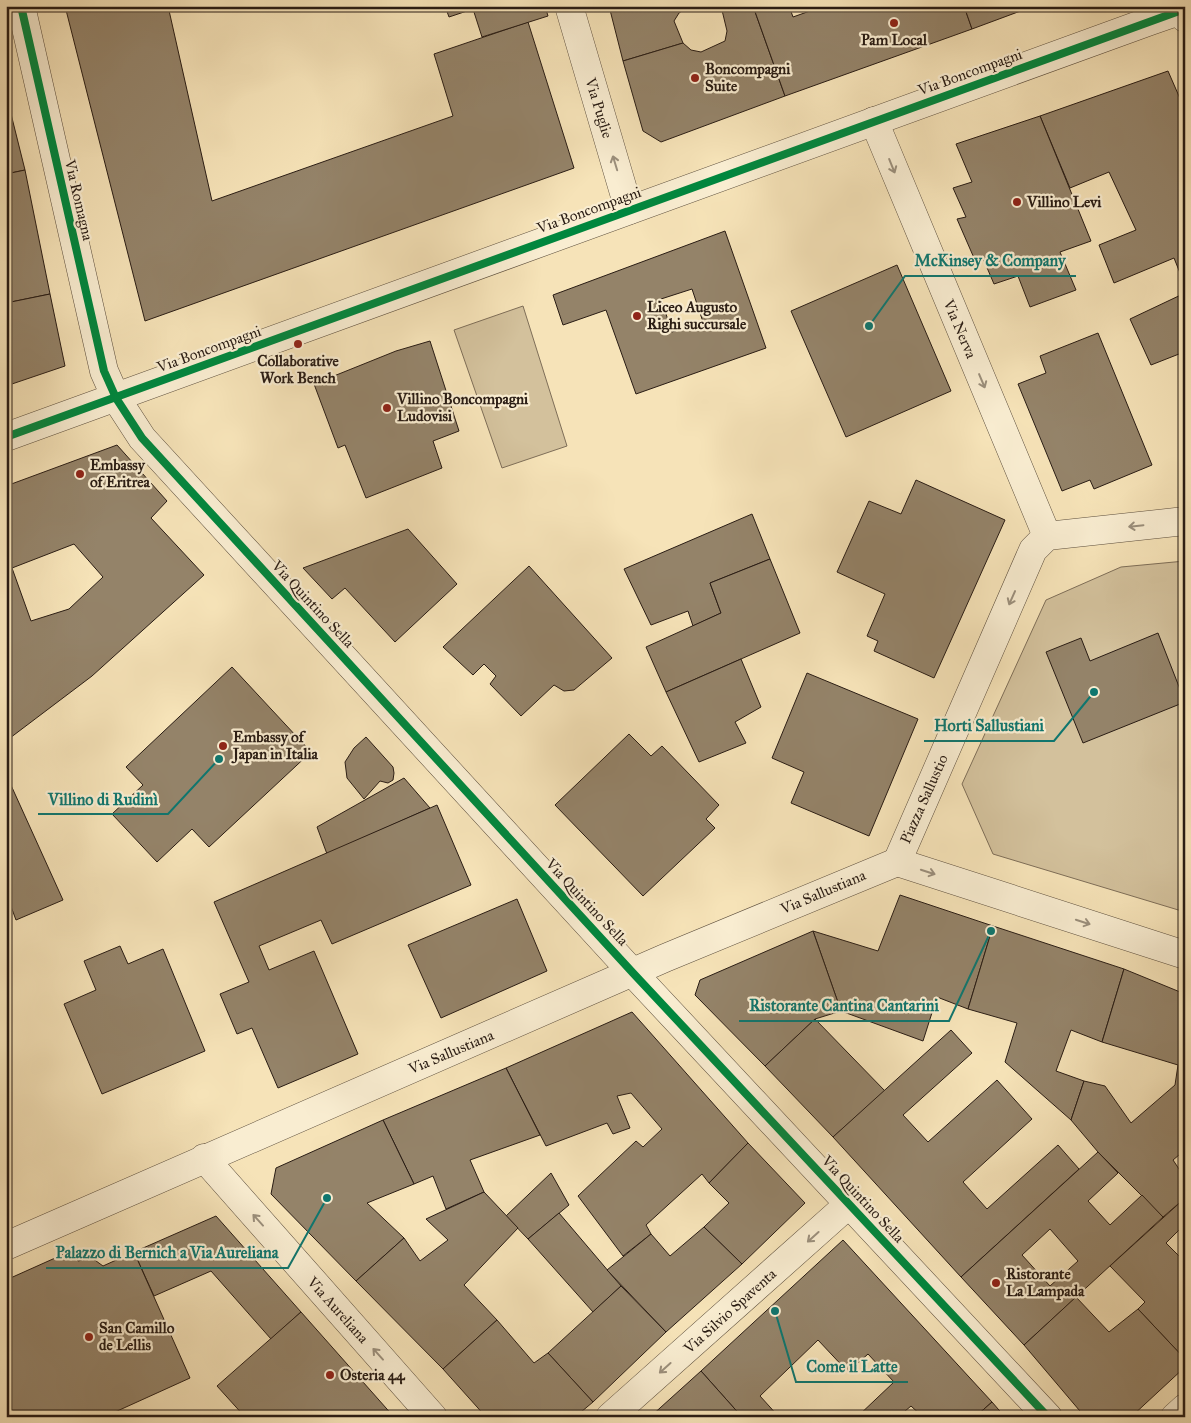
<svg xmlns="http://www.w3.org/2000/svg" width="1191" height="1423" font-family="'IM FELL Great Primer',serif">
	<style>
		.green { fill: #d3c19c; stroke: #7e6e58 }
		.building { fill: #948369; stroke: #291c14; fill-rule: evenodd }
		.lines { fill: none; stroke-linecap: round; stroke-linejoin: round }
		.minor-casing { stroke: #5c4e3d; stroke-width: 29 }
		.tertiary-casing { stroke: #5c4e3d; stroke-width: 29 }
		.minor { stroke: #f9edd1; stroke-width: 28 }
		.tertiary { stroke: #f9edd1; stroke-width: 28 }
		.cycleway-casing { stroke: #f9edd1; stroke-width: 11 }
		.cycleway { stroke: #00873e; stroke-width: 8 }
		.oneway { stroke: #9b8f7c }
		.poi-dot { fill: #8f2418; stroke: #f9edd1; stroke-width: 2 }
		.labels { text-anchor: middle; stroke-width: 4.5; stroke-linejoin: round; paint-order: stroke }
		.poi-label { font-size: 15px; font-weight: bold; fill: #291c14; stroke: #f9edd1; text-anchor: start }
		.street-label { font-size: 15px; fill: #291c14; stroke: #f9edd1 }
		.leader { fill: none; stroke: #0f766e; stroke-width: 2 }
		.callout-dot { fill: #0f766e; stroke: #f9edd1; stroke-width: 2 }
		.callout-label { font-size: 16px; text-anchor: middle; font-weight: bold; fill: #0f766e; stroke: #f9edd1; stroke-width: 4.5; stroke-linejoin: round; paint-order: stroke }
	</style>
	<rect width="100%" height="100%" fill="#f6e3b8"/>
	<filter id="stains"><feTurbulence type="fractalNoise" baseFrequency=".004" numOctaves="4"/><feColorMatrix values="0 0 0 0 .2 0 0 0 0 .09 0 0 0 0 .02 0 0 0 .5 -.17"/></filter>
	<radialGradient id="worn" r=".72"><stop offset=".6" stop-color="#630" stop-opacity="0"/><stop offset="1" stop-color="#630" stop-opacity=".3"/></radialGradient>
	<!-- green -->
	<g class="green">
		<path d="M523 306 567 446 502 468 454 330Z"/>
		<path d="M1185 561V912L993 854 962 784 1046 600 1121 567Z"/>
	</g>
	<!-- building -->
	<g class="building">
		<path d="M65 6H168L212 201 453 116 434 54 528 22 574 168 145 321Z"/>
		<path d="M445 6H545L548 16 482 37 473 9 449 17Z"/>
		<path d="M609 6H689L679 13 674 21 683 43 623 61Z"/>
		<path d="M721 6H753L785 96 661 142 643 131 623 61 683 43 691 50 701 52 725 41 727 31Z"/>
		<path d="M753 6H789L793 17 824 6H964L972 29 785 96Z"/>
		<path d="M964 6H1034L972 29Z"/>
		<path d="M1168 71 1185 110V134L1180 137 1185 147V271L1180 273 1174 258 1114 283 1099 245 1136 230 1109 172 1070 188 1040 116Z"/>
		<path d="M6 94 25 170 6 174Z"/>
		<path d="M1040 116 1091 241 1060 252 1076 290 1030 307 1018 276 994 284 982 256 974 258 957 219 966 217 953 188 972 182 956 144Z"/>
		<path d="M25 170 50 294 6 303V174Z"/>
		<path d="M725 231 766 348 636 394 606 310 563 325 553 295ZM692 289 703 322 672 332 661 299Z"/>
		<path d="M897 265 951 391 846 437 791 311Z"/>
		<path d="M1185 293V369L1179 354 1151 365 1130 319Z"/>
		<path d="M50 294 65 366 6 386V303Z"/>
		<path d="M1098 333 1152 465 1094 489 1090 480 1062 491 1018 384 1046 373 1040 356Z"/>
		<path d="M430 341 459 431 433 441 442 468 366 498 345 445 338 448 314 384 396 351Z"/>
		<path d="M117 445 167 501 151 518 204 575 92 676 6 741V486ZM74 544 103 577 69 609 31 621 12 568Z"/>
		<path d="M916 480 1005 520 934 678 874 651 878 641 867 636 885 594 837 572 869 501 901 514Z"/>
		<path d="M752 514 770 559 710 583 721 613 693 626 688 611 651 625 624 569Z"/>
		<path d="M408 529 457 584 395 642 345 588 332 599 303 568Z"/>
		<path d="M770 559 800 633 666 692 646 647 721 613 710 583Z"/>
		<path d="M529 566 612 658 574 690 564 691 554 685 521 716 490 684 496 676 484 664 473 675 443 647Z"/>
		<path d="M1158 633 1185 702 1083 743 1046 652 1081 638 1090 661Z"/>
		<path d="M741 659 761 707 735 722 746 743 699 762 666 692Z"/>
		<path d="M232 667 311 752 209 847 192 829 157 862 112 814 143 785 126 767Z"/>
		<path d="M807 673 918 719 869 836 791 803 804 772 772 758Z"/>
		<path d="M629 734 651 756 662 746 719 805 706 819 715 828 643 896 555 805Z"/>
		<path d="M366 737 393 767 394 773 393 780 388 783 380 781 364 799 347 778 345 762 354 748Z"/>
		<path d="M404 778 430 808 327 854 317 827Z"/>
		<path d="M10 783 63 900 16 920 6 893V784Z"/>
		<path d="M437 805 471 885 332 944 321 920 259 946 269 970 314 951 358 1054 278 1088 252 1028 237 1034 220 994 249 982 214 902Z"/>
		<path d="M900 895 993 926 968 1009 937 997 923 1041 841 1011 813 931 878 951Z"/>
		<path d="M517 899 547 971 441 1018 408 945Z"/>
		<path d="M993 926 1124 969 1102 1042 1071 1030 1056 1071 1084 1081 1071 1120 1005 1062 1017 1023 968 1009Z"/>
		<path d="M813 931 841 1011 815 1019 765 1066 695 995 700 980Z"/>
		<path d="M120 946 128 964 163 949 205 1051 102 1094 64 1004 96 990 84 961Z"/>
		<path d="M1124 969 1185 994V1150L1173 1160 1185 1178V1198L1163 1217 1098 1152 1071 1120 1084 1081 1105 1086 1131 1123 1175 1085 1178 1065 1102 1042Z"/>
		<path d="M632 1012 748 1143 709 1183 702 1174 646 1225 651 1234 623 1256 578 1196 636 1141 643 1147 662 1129 631 1093 617 1096 630 1128 613 1134 607 1123 546 1146 506 1068Z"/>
		<path d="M815 1019 885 1091 833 1137 765 1066Z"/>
		<path d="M951 1030 972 1053 903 1115 928 1142 997 1080 1032 1119 963 1182 987 1209 1058 1145 1079 1169 961 1277 833 1137Z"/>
		<path d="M506 1068 540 1135 470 1160 484 1192 446 1209 433 1176 414 1184 383 1120Z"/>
		<path d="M383 1120 414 1184 367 1203 404 1238 356 1281 271 1194 276 1168Z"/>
		<path d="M748 1143 805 1203 742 1264 704 1227 729 1203 709 1183Z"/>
		<path d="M1098 1152 1118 1173 1088 1201 1110 1225 1142 1195 1163 1217 1024 1345 961 1277ZM1050 1229 1078 1261 1050 1286 1022 1255Z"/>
		<path d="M551 1173 569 1205 528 1239 506 1216Z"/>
		<path d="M484 1192 518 1228 464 1285 497 1320 443 1369 356 1281 404 1238 420 1261 448 1240 426 1219Z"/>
		<path d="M1185 1198V1224L1166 1243 1185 1262V1359L1138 1309 1145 1302 1110 1266Z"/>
		<path d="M559 1213 621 1286 593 1312 528 1239Z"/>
		<path d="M216 1216 301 1312 271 1339 211 1271 154 1296 134 1252Z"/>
		<path d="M704 1227 742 1264 666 1332 607 1270 651 1234 670 1256Z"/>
		<path d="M843 1240 992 1402 975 1417H923L911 1406 898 1417H857L894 1382 868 1354 848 1372 818 1340 760 1396 779 1417H742L701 1371Z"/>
		<path d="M73 1250 78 1261 92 1258 103 1266 134 1252 190 1378 104 1417H6V1280Z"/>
		<path d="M621 1286 666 1332 593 1402 548 1353Z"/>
		<path d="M1076 1297 1109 1332 1138 1309 1185 1359V1367L1131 1417H1085L1024 1345Z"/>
		<path d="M301 1312 394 1417H245L217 1386Z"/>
		<path d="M497 1320 534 1363 548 1353 593 1402 575 1417H486L443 1369Z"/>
		<path d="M701 1371 742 1417H650Z"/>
		<path d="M992 1402 1005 1417H975Z"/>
	</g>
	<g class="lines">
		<!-- minor casing -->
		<g class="minor-casing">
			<g id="minor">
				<path d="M569 6 629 210"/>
				<path d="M874 121 1047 536"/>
				<path d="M6 437 1150 21 1182 10 1185 18"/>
				<path d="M1185 521 1047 536 1033 550 897 862 1185 955"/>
				<path d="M204 1158 433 1417"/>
				<path d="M6 1246 665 958 897 862"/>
				<path d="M610 1417 849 1204"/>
				<path d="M1175 1417 1185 1408"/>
			</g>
		</g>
		<!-- tertiary casing -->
		<g class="tertiary-casing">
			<g id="tertiary">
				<path d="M21 6 104 371 116 398 142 438 633 973 1048 1417"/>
				<path d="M1180 6 1182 10 1185 6"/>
			</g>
		</g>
		<!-- minor -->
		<use href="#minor" class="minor"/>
		<!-- tertiary -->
		<use href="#tertiary" class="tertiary"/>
		<!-- cycleway casing -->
		<g class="cycleway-casing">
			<g id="cycleway">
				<path d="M21 6 104 371 116 398 142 438 633 973 1048 1417"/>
				<path d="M6 437 1182 10"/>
			</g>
		</g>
		<!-- cycleway -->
		<use href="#cycleway" class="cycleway"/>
	</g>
	<!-- one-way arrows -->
	<defs><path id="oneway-shaft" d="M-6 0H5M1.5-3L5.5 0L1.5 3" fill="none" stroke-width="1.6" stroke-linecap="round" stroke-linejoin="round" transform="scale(1.25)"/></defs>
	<g class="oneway">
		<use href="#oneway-shaft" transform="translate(615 163) rotate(-107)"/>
		<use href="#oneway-shaft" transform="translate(892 166) rotate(68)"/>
		<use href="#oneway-shaft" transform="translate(982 381) rotate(67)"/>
		<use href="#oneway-shaft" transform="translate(1136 526) rotate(174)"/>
		<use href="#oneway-shaft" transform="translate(1012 598) rotate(114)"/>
		<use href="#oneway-shaft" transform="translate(928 872) rotate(18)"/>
		<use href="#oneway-shaft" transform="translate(1083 922) rotate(18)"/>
		<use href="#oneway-shaft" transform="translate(258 1220) rotate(-132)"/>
		<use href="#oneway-shaft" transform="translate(813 1237) rotate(138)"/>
		<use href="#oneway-shaft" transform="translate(378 1354) rotate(-132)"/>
		<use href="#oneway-shaft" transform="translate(665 1368) rotate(138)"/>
	</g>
	<!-- markers -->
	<g class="poi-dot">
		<circle cx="894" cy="23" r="5"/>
		<circle cx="695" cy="78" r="5"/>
		<circle cx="1017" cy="202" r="5"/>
		<circle cx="637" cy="316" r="5"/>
		<circle cx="298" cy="344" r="5"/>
		<circle cx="387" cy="408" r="5"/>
		<circle cx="80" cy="474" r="5"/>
		<circle cx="223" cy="746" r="5"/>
		<circle cx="996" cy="1283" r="5"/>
		<circle cx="89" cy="1337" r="5"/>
		<circle cx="330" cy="1375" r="5"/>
	</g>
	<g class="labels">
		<!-- poi labels -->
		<g class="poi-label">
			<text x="894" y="45" text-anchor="middle">Pam Local</text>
			<text x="705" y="74">Boncompagni<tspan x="705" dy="17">Suite</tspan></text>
			<text x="1027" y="207">Villino Levi</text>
			<text x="647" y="312">Liceo Augusto<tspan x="647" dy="17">Righi succursale</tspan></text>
			<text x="298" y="366" text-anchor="middle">Collaborative<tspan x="298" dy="17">Work Bench</tspan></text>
			<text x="397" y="404">Villino Boncompagni<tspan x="397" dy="17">Ludovisi</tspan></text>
			<text x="90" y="470">Embassy<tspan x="90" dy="17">of Eritrea</tspan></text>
			<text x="233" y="742">Embassy of<tspan x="233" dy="17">Japan in Italia</tspan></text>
			<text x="1006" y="1279">Ristorante<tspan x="1006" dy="17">La Lampada</tspan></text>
			<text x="99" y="1333">San Camillo<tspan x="99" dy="17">de Lellis</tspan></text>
			<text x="340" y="1380">Osteria 44</text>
		</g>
		<!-- street labels -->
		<g class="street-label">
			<text transform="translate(970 72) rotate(-20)" y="5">Via Boncompagni</text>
			<text transform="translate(599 108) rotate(73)" y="5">Via Puglie</text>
			<text transform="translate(79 200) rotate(77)" y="5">Via Romagna</text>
			<text transform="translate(589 210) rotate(-20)" y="5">Via Boncompagni</text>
			<text transform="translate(960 329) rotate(67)" y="5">Via Nerva</text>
			<text transform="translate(209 349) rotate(-20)" y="5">Via Boncompagni</text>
			<text transform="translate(313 604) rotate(47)" y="5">Via Quintino Sella</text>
			<text transform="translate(924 799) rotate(-66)" y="5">Piazza Sallustio</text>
			<text transform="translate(823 892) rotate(-23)" y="5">Via Sallustiana</text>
			<text transform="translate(587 902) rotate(47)" y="5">Via Quintino Sella</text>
			<text transform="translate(451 1052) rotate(-23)" y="5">Via Sallustiana</text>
			<text transform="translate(863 1199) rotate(47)" y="5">Via Quintino Sella</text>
			<text transform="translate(338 1310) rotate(48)" y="5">Via Aureliana</text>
			<text transform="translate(730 1311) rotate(-42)" y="5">Via Silvio Spaventa</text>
		</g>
	</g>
	<!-- callouts -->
	<path class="leader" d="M869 326L905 276H1076M1094 692L1054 741H924M219 759L168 814H38M991 931L949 1021H739M327 1198L288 1268H46M775 1311L796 1382H908"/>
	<g class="callout-dot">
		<circle cx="869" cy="326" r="5"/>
		<circle cx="1094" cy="692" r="5"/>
		<circle cx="219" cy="759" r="5"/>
		<circle cx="991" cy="931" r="5"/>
		<circle cx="327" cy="1198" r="5"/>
		<circle cx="775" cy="1311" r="5"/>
	</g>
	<g class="callout-label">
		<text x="990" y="266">McKinsey &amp; Company</text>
		<text x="989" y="731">Horti Sallustiani</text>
		<text x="103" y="805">Villino di Rudinì</text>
		<text x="844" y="1011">Ristorante Cantina Cantarini</text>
		<text x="167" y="1258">Palazzo di Bernich a Via Aureliana</text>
		<text x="852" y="1372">Come il Latte</text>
	</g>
	<!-- margin -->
	<rect width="1191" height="1423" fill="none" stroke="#f6e3b8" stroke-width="25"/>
	<rect x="8" y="8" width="1176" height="1408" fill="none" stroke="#291c14" stroke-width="2.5"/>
	<rect x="12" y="12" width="1166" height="1398" fill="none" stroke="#291c14"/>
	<rect width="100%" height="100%" filter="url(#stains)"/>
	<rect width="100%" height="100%" fill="url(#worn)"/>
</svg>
